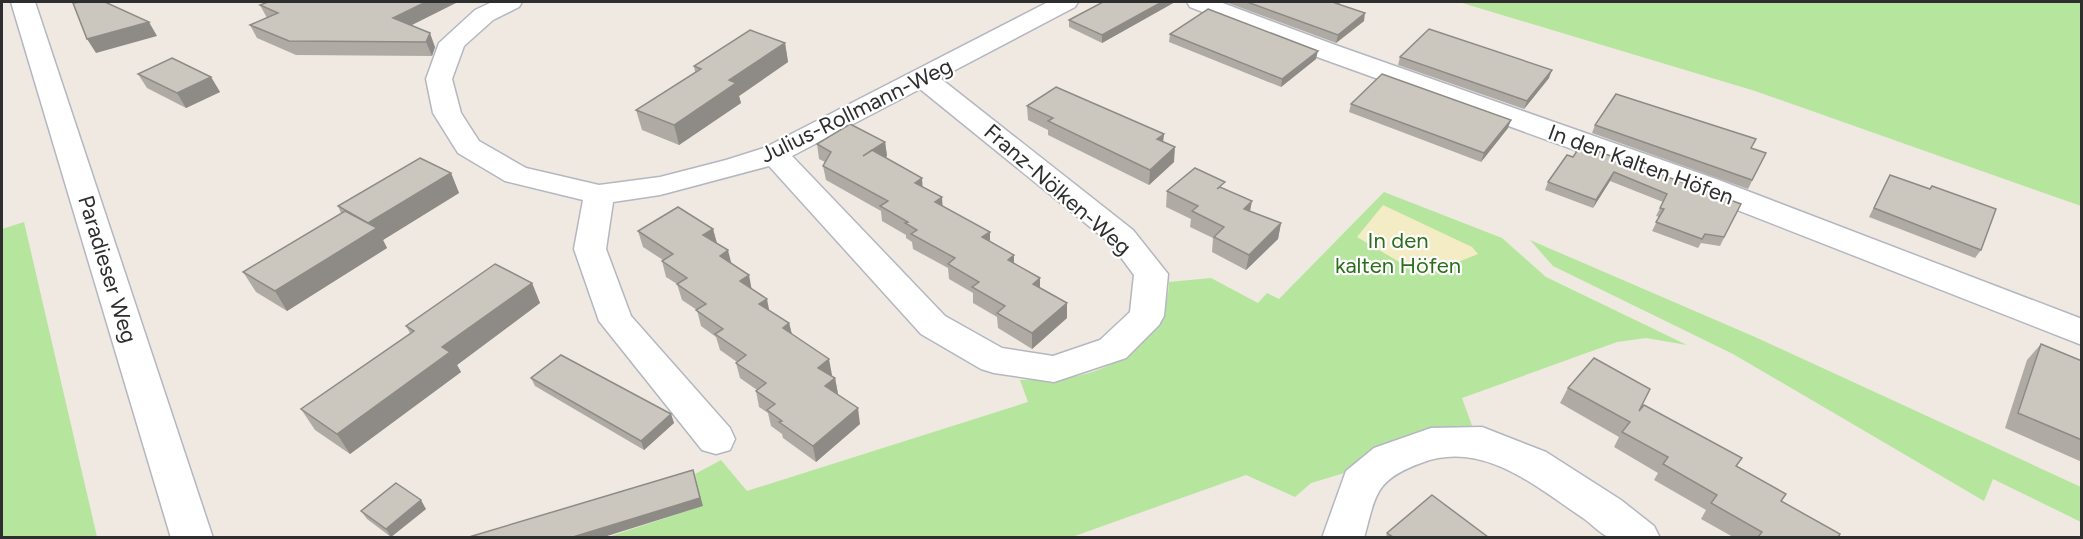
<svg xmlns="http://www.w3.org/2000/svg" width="2083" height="539" font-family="Figtree,sans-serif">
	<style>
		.green { fill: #b6e59e }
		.sand { fill: #f3ecc5 }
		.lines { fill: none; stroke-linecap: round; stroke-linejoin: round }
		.minor-casing { stroke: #b4b7c1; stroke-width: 3 }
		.tertiary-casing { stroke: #b4b7c1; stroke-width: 3 }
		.minor { fill: #fff; fill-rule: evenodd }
		.tertiary { fill: #fff; fill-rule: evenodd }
		.wall { fill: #afaba4 }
		.shaded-wall { fill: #8e8b86 }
		.building { fill: #cbc7bf; stroke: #8e8b86; stroke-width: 1.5 }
		.labels { text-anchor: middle; stroke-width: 4.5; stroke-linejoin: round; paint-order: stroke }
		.street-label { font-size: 22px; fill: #2e2e2e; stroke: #fff }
		.park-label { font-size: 22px; fill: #2c6e1b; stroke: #fff }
	</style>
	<rect width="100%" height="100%" fill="#efe9e1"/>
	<!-- green -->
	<g class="green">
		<path d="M1459 2H2081V206L1755 91Z"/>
		<path d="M1384 192 1502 238 1546 277 1687 345 1646 338 1617 342 1462 398 1475 434 1311 483 1295 497 1246 475 1072 537 605 538 702 506 695 474 721 460 747 491 1028 402 1020 380C1037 379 1054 379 1071 377 1120 370 1168 333 1169 282L1211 278 1258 303 1267 293 1279 299Z"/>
		<path d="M24 222 97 537H2V229Z"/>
		<path d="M1530 240 1755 337 2081 487V522L1993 479 1984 501 1733 354 1553 266Z"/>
	</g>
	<!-- sand -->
	<path class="sand" d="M1383 205 1472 247 1478 254 1423 276 1357 237Z"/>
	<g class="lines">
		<!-- minor casing -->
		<g class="minor-casing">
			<g id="minor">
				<path d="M492 2H522L519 7 493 20 464 46 452 79 461 113 479 141 526 168 599 185 660 177 726 160 764 148 1048 2H1078L1075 7 940 78 1133 230 1168 274 1164 316 1159 325 1126 358 1054 382 994 373 981 369 921 334 769 166 660 195 613 202 606 249 631 316 730 428 735 439 730 450 716 454 702 450 599 321 574 249 583 200 505 181 458 153 433 113 426 79 439 43 475 10ZM920 89 1111 244 1134 275 1130 312 1100 340 1053 356 1002 348 945 316 792 156Z"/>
				<path d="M1187 2H1220L1338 46 1716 179 2082 319V345L1694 193 1320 58 1190 7Z"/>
				<path d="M1482 427 1546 452 1621 500 1654 526 1660 538C1649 538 1617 539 1609 537 1600 534 1591 523 1583 518 1535 486 1482 439 1421 463 1375 480 1376 494 1364 538H1322L1346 471 1374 448 1431 428Z"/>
			</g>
		</g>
		<!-- tertiary casing -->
		<g class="tertiary-casing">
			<path id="tertiary" d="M11 2H35L213 538H171Z"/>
		</g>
		<!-- minor -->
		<use href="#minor" class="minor"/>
		<!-- tertiary -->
		<use href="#tertiary" class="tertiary"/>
	</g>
	<!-- wall -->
	<g class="wall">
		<path d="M1103 2H1175L1102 43 1069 27V20Z"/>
		<path d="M1228 2H1340V4L1364 21 1336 43 1228 3Z"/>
		<path d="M260 5 410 25 435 47 432 56 296 55 257 38 250 25 267 18Z"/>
		<path d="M1170 34 1316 59 1281 87 1169 42Z"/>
		<path d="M785 43 788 62 739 96 741 103 679 145 642 130 636 110 695 72 694 66Z"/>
		<path d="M1400 57 1549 78 1524 109 1398 65Z"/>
		<path d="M138 74 211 77 220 92 186 108 147 88Z"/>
		<path d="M1351 104 1508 128 1481 162 1349 112Z"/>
		<path d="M1027 106 1164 134 1163 142 1174 162 1149 185 1048 135V130L1028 120Z"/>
		<path d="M1595 125 1752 148 1766 153 1748 189 1592 133Z"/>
		<path d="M885 142 887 156 885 158 923 187 943 207 990 242 1014 255V263L1040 278V288L1067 303V318L1032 349 998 328 997 317 973 303V293L949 279 948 268 913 249 912 242 906 238V235L882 221 881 211 826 180 823 166 825 162 819 159 817 144Z"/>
		<path d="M1567 155 1741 204 1720 246 1701 243 1698 248 1652 231 1659 217 1656 216 1663 202 1610 181 1593 208 1545 190 1548 182Z"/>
		<path d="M451 173 459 193 383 240 387 248 287 311 256 292 243 272 341 213 338 206Z"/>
		<path d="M1890 175 1930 189 1932 186 1981 250 1975 258 1869 217 1885 184Z"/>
		<path d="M1224 188 1250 211 1281 223 1278 239 1246 270 1212 252 1213 238 1190 227 1191 219 1166 207 1167 191Z"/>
		<path d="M713 229 717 243 732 264 769 311 789 323 792 334 832 375 831 376 835 378 838 394 860 424 816 462 783 438 782 434 771 426 768 413 759 407 756 391 757 390 740 378 736 363 737 362 720 350 716 337 701 326 697 310 682 300 677 284 666 277 662 261 663 260 643 247 638 231Z"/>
		<path d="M532 283 540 303 457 365 461 372 350 454 315 430 301 409 410 333 406 326Z"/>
		<path d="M2041 344 2082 361V462L2005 428 2027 360Z"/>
		<path d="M531 378 671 414 674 423 644 450 535 386Z"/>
		<path d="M1568 388 1639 411 1742 458 1736 467 1781 501 1838 537H1733L1701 519 1706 510 1654 480 1658 473 1614 447 1619 437 1560 403Z"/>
		<path d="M426 509 391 537 367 519 361 511Z"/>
		<path d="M1387 533 1488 537H1386Z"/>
	</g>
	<!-- shaded-wall -->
	<g class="shaded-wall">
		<path d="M426 2H458L398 32 393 18Z"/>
		<path d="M1162 2H1175L1102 43V35Z"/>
		<path d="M1365 13 1364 21 1336 43 1338 35Z"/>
		<path d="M149 22 157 36 96 53 87 39Z"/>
		<path d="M430 33 435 47 432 56 426 42Z"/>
		<path d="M785 43 788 62 739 96 741 103 679 145 674 125 729 80Z"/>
		<path d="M1318 51 1316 59 1281 87 1282 79Z"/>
		<path d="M1552 70 1549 78 1524 109 1527 101Z"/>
		<path d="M211 77 220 92 186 108 177 93Z"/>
		<path d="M1511 120 1508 128 1481 162 1484 153Z"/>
		<path d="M1164 134 1162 149 1157 139Z"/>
		<path d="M885 142 887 156 865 171 863 156Z"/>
		<path d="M1175 147 1174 162 1149 185 1150 170Z"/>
		<path d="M1614 172 1610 181 1593 208 1596 200Z"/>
		<path d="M451 173 459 193 383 240 387 248 287 311 275 291 368 223Z"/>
		<path d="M922 178 923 192 915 183Z"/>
		<path d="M942 197 943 212 935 202Z"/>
		<path d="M1252 201 1249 217 1244 209Z"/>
		<path d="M1281 223 1278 239 1246 270 1249 255Z"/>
		<path d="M713 229 717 244 703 235Z"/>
		<path d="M990 232V247L982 237Z"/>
		<path d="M728 250 732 266 720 256Z"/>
		<path d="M1014 255V270L1008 260Z"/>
		<path d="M749 275 752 291 740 281Z"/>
		<path d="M1040 278V293L1033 284Z"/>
		<path d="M532 283 540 303 457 365 461 372 350 454 337 434 442 347Z"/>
		<path d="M767 299 770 314 759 304Z"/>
		<path d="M1067 303V318L1032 349V333Z"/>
		<path d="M789 323 793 339 783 328Z"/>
		<path d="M829 359 832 375 821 383 818 368Z"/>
		<path d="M835 378 838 394 825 386Z"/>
		<path d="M858 408 860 424 816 462 813 446Z"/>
		<path d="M671 414 674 423 644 450 641 441Z"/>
		<path d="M693 470 703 506 604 537H573Z"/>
		<path d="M421 500 426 509 391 537 386 529Z"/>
	</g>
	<!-- building -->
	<g class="building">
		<path d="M81 2H105L149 22 87 39 73 3Z"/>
		<path d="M268 2H426L393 18 430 33 426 42 289 41 250 25 278 13 260 5Z"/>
		<path d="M1103 2H1162L1102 35 1069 20Z"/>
		<path d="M1247 2H1336L1335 3 1365 13 1338 35Z"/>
		<path d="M1208 9 1318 51 1282 79 1170 34Z"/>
		<path d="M1429 29 1552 70 1527 101 1400 57Z"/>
		<path d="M750 30 785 43 729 80 736 83 674 125 636 110 701 69 694 66Z"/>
		<path d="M172 58 211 77 177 93 138 74Z"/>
		<path d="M1382 74 1511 120 1484 153 1351 104Z"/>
		<path d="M1056 87 1164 134 1157 139 1175 147 1150 170 1048 121 1053 118 1027 106Z"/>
		<path d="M1616 94 1756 139 1751 148 1766 153 1752 180 1595 125Z"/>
		<path d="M850 124 885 142 863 156 872 150 922 178 915 183 942 197 935 202 990 232 982 237 1014 255 1008 260 1040 278 1033 284 1067 303 1032 333 997 313 1005 306 972 287 979 282 948 264 955 258 911 234 917 230 905 223 908 222 880 206 888 201 823 166 831 152 817 144Z"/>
		<path d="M1581 145 1741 204 1724 237 1705 234 1702 239 1656 222 1664 209 1660 208 1667 194 1614 172 1596 200 1548 182 1567 155 1573 157Z"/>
		<path d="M420 158 451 173 368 223 338 206Z"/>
		<path d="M1195 168 1225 182 1217 189 1220 187 1252 201 1244 209 1281 223 1249 255 1214 237 1224 227 1192 211 1198 206 1167 191Z"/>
		<path d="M1890 175 1930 189 1932 186 1996 209 1981 250 1874 208Z"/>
		<path d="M678 207 713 229 703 235 728 250 720 256 749 275 740 281 767 299 759 304 789 323 783 328 829 359 818 368 835 378 825 386 858 408 813 446 779 422 782 421 767 410 775 404 756 391 766 383 736 363 746 355 715 334 723 329 696 310 706 304 677 284 687 278 662 261 673 254 638 231Z"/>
		<path d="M345 211 377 228 275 291 243 272Z"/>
		<path d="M495 264 532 283 442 347 450 352 337 434 301 409 414 331 406 326Z"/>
		<path d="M2041 344 2082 361V440L2018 413Z"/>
		<path d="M561 355 671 414 641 441 531 378Z"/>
		<path d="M1594 358 1650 389 1639 411 1644 405 1742 458 1736 466 1786 494 1781 501 1840 534 1838 537H1758L1762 532 1711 503 1717 495 1663 464 1668 457 1622 432 1630 422 1568 388Z"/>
		<path d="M693 470 700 498 573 537H469Z"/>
		<path d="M396 483 421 500 386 529 361 511Z"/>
		<path d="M1432 495 1488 537H1393L1387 533Z"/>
	</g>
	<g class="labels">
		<!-- street labels -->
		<g class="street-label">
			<text transform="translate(856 110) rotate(-26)" y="8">Julius-Rollmann-Weg</text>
			<text transform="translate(1641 164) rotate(20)" y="8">In den Kalten Höfen</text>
			<text transform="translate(1058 189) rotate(41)" y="8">Franz-Nölken-Weg</text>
			<text transform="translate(108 269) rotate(73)" y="8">Paradieser Weg</text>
		</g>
		<!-- park labels -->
		<g class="park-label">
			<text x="1398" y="248">In den<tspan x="1398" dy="25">kalten Höfen</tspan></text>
		</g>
	</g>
	<!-- border -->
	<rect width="2083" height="539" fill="none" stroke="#2e2e2e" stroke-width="6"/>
</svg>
